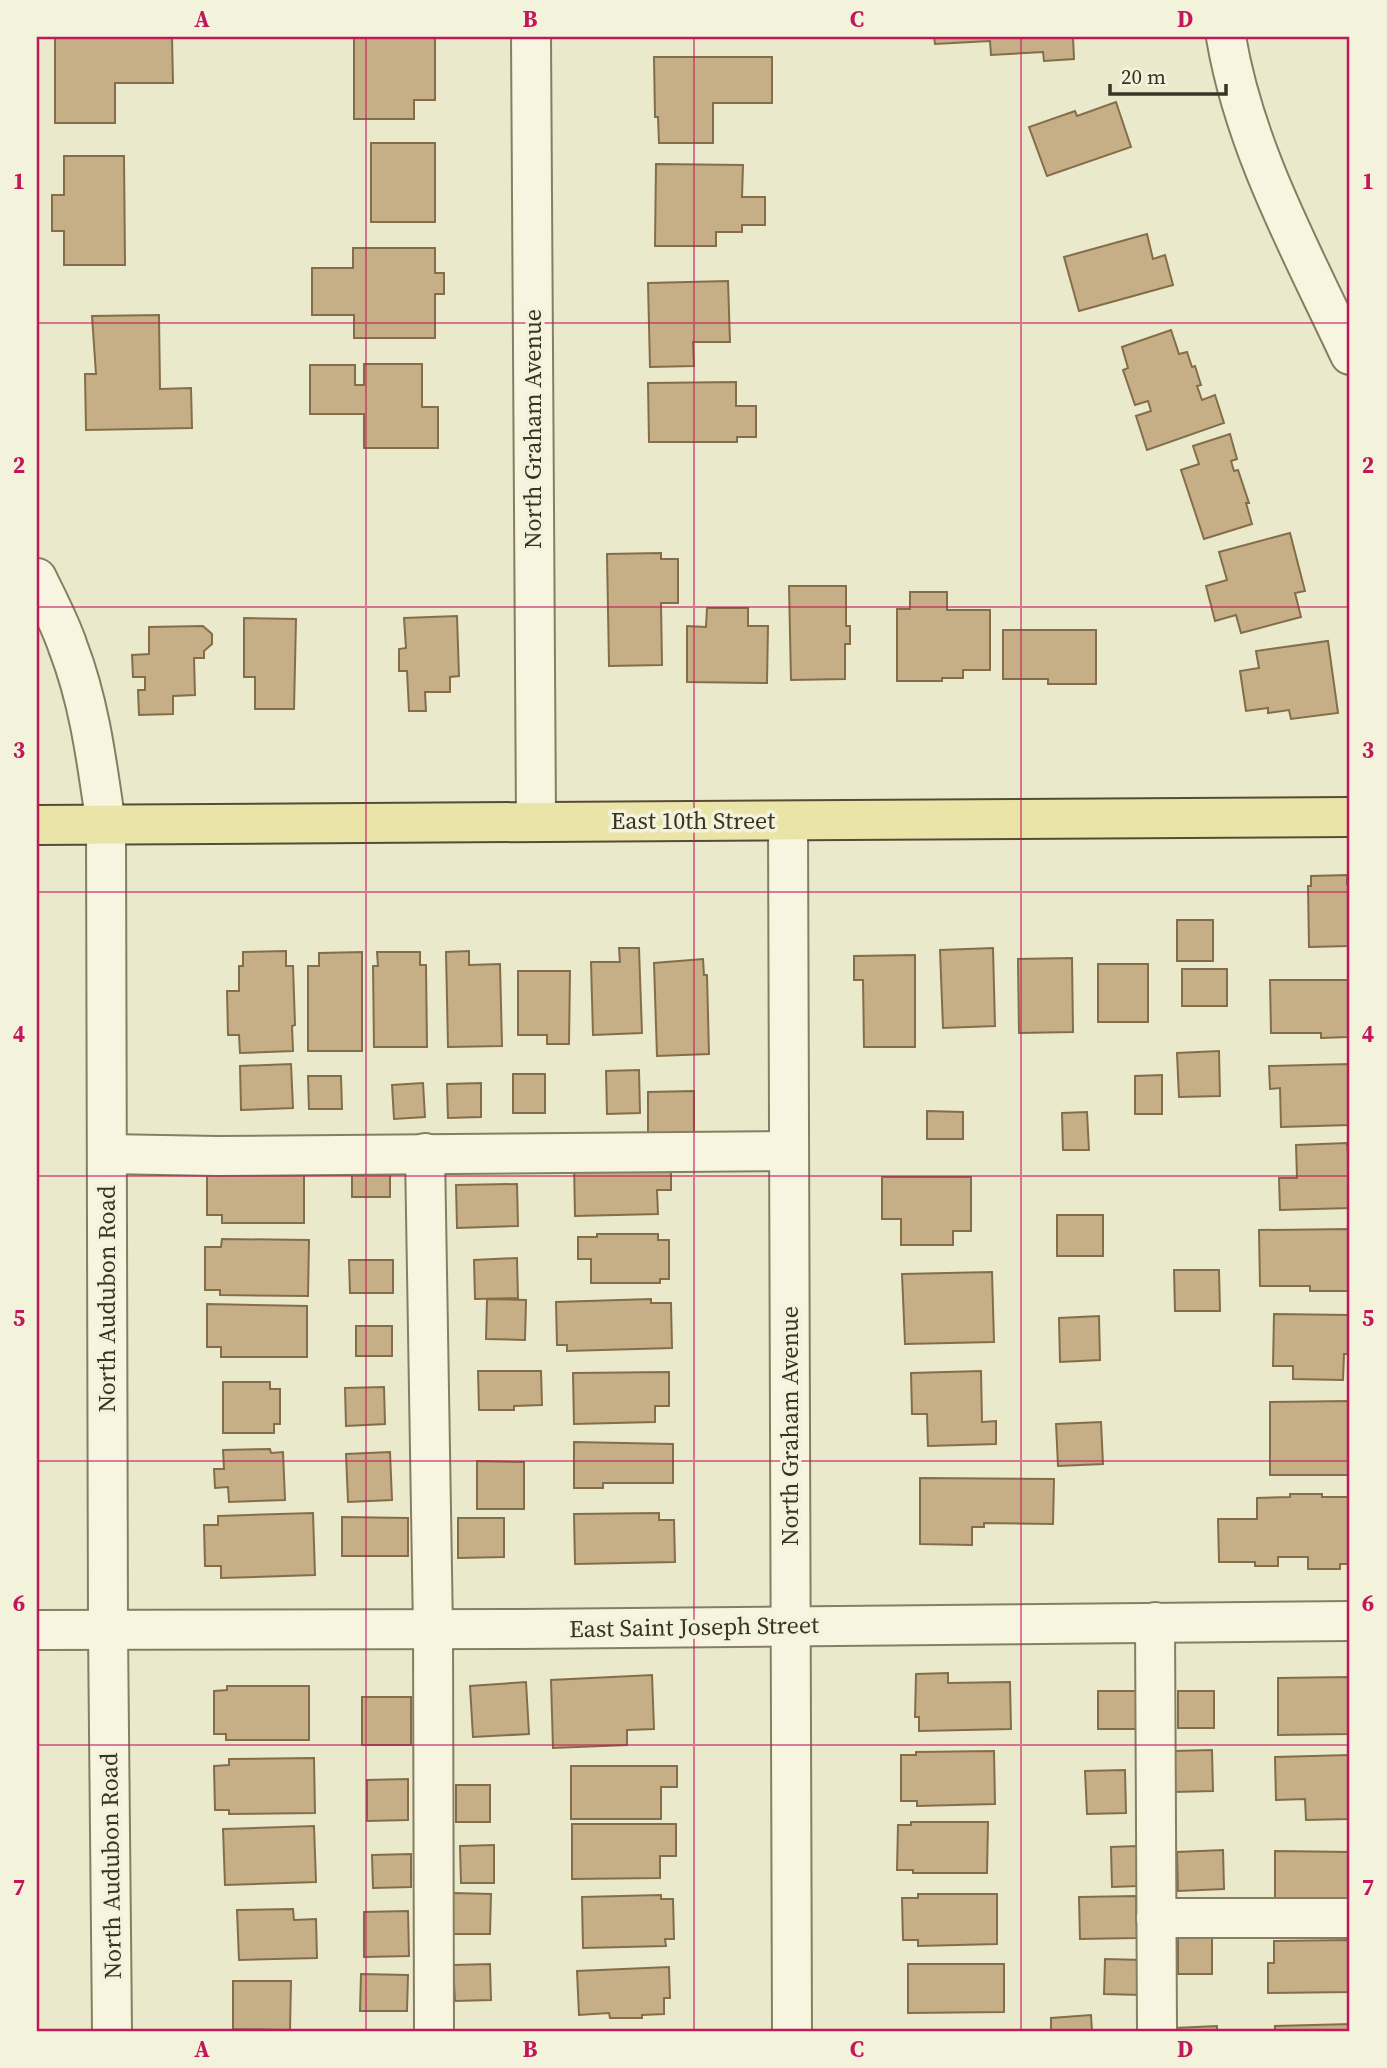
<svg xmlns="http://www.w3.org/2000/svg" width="1387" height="2068" font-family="'Source Serif 4',serif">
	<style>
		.building { fill: #c6af86; stroke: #846e49; stroke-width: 2 }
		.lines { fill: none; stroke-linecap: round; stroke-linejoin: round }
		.minor-casing { stroke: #877e61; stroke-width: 42 }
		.major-casing { stroke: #564c35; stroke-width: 42 }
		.minor { stroke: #f7f5df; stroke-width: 38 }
		.major { stroke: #eae4a9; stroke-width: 38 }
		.grid { fill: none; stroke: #c2185b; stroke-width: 2; stroke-opacity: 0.55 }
		.labels { text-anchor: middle; stroke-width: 7; stroke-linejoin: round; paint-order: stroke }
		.street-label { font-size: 24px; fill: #393323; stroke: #f3f2db }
		.neatline { fill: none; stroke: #c2185b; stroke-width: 2.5 }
		.grid-label { font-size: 23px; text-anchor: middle; font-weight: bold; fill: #c2185b }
	</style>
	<rect width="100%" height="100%" fill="#ebe9cc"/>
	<!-- building -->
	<g class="building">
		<path d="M55 37H172L173 83H115V123H55Z"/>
		<path d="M354 37H435V100H414V119H354Z"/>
		<path d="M934 37H1073L1074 59 1044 61 1043 52 991 55 990 41 935 44Z"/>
		<path d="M654 57H772V103H713V143H659L658 117H655Z"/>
		<path d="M1116 102 1131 147 1047 176 1029 127 1075 111 1077 116Z"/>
		<rect x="371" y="143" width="64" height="79"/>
		<path d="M64 156H124L125 265H64V231H52V195H64Z"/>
		<path d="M656 164 743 165 742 197H765V225H742V232H716V246H655Z"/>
		<path d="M1147 234 1153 259 1165 255 1173 285 1079 311 1064 257Z"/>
		<path d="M353 248H435V273H444V294H435V338H354V315H312V268H353Z"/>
		<path d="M728 281 730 342H693L694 366 650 367 648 283Z"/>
		<path d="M159 315 160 389 191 388 192 428 86 430 85 374H96L92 316Z"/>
		<path d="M1171 330 1179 354 1187 352 1192 367 1195 366 1201 385 1197 386 1202 400 1215 395 1224 423 1147 450 1136 416 1151 411 1148 401 1135 405 1123 370 1128 368 1122 347Z"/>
		<path d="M364 364H422V407H438V448H364V414H310V365H355V385H364Z"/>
		<path d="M736 382V406H756V437H737V442H649L648 383Z"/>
		<path d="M1230 434 1237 459 1231 461 1234 471 1238 470 1249 503H1246L1252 524 1204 539 1181 470 1199 464 1193 446Z"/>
		<path d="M1290 533 1305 591 1295 593 1301 617 1241 633 1236 615 1215 621 1206 586 1227 580 1219 552Z"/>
		<path d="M661 553V559H678V603H661L662 665 609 666 607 554Z"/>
		<path d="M789 586H846V626H850V644H845V679L791 680Z"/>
		<path d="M910 592H947V610H990V670H963V678H942V681H897V609H910Z"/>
		<path d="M707 608H748V626H768L767 683 687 682V626L706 627Z"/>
		<path d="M457 616 459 676 450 677V692H425L426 711H409L407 671H399V649L406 648 404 618Z"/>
		<path d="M244 618 296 619 294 709H255V677H244Z"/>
		<path d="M203 626 212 634V644L204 651V658H194L195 695 173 696V714L139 715 138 690H145V677H133L132 655 149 654V627Z"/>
		<path d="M1003 630H1096V684H1048V679H1003Z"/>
		<path d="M1328 641 1338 713 1291 719 1289 710 1268 713V708L1246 711 1240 671 1259 668 1256 651Z"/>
		<path d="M1347 875V884H1350V946L1309 947 1308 886H1311V876Z"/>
		<rect x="1177" y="920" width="36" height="41"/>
		<path d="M619 948H639L642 1033 593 1035 591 962H620Z"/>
		<path d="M993 948 995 1026 943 1028 940 950Z"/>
		<path d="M286 951V966H293L295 1025 292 1026 293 1051 240 1053 239 1035H228L227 991H239V966H243V952Z"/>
		<path d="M469 951V965L500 964 502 1046 448 1047 446 952Z"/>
		<path d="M362 952V1051H308V966H319V953Z"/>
		<path d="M377 952H420V965H426L427 1047H374L373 966H378Z"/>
		<path d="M915 955V1047H864L863 980H854V956Z"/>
		<path d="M1072 958 1073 1032 1019 1033 1018 959Z"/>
		<path d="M703 959 704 975H707L709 1054 657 1056 654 963Z"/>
		<rect x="1098" y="964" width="50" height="58"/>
		<rect x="1182" y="969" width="45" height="37"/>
		<path d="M518 971H570L569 1044H547V1035H518Z"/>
		<path d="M1270 980H1348V983H1350V1034L1348 1037 1321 1038V1033H1271Z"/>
		<path d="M1219 1051 1220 1096 1179 1097 1177 1053Z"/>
		<path d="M291 1064 293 1108 241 1110 240 1066Z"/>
		<path d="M1350 1064V1125L1281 1127 1280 1088 1270 1089 1269 1066Z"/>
		<path d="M639 1070 640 1113 607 1114 606 1071Z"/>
		<rect x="513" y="1074" width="32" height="39"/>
		<path d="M1162 1075V1114H1135V1076Z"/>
		<path d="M308 1076H341L342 1109H309Z"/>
		<path d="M423 1083 425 1117 394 1119 392 1085Z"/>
		<path d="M481 1083V1117L448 1118 447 1084Z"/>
		<path d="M694 1091V1136H648V1092Z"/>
		<path d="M927 1111 963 1112V1139H927Z"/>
		<path d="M1087 1112 1089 1150H1063L1062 1113Z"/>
		<path d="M1347 1143 1348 1155H1350V1208L1280 1210 1279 1178H1297L1296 1145Z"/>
		<path d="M671 1161V1190H657L658 1214 575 1216 574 1163Z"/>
		<rect x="352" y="1162" width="38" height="35"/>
		<path d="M207 1169H304V1223H222V1215H207Z"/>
		<path d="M882 1177H971V1231H953V1245H901V1219H882Z"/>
		<path d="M517 1184 518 1226 457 1228 456 1185Z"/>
		<rect x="1057" y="1215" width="46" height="41"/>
		<path d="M1350 1229V1291H1310V1286H1260L1259 1230Z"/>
		<path d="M597 1234H658V1240H669V1279H660V1283H591V1259H578V1237H597Z"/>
		<path d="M222 1239 309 1240 308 1296 220 1295V1290H205V1247H221Z"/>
		<path d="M517 1258 518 1298 475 1299 474 1260Z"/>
		<path d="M349 1260H393V1293H350Z"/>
		<path d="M1174 1270H1219L1220 1311H1175Z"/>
		<path d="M992 1272 994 1342 905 1344 902 1274Z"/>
		<path d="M487 1299 526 1300 525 1340 486 1339Z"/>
		<path d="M651 1299V1303H671L672 1348 567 1351V1345H557L556 1302Z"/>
		<path d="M207 1304 307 1306V1357H221V1347H207Z"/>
		<path d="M1274 1314 1350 1315V1354H1344L1343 1380 1293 1379V1366H1273Z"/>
		<path d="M1099 1316 1100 1360 1060 1362 1059 1318Z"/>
		<rect x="356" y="1326" width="36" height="30"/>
		<path d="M478 1371H541L542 1405 514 1406V1410H479Z"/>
		<path d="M981 1371 982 1422 996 1421V1444L928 1446 927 1414H912L911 1373Z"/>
		<path d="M669 1372V1406H655V1422L574 1424 573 1373Z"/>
		<path d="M223 1382H270V1389H280V1424H274V1433H223Z"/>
		<path d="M384 1387 385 1424 346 1426 345 1388Z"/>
		<path d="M1349 1401 1350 1475H1270V1402Z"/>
		<path d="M1101 1422 1103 1464 1058 1466 1056 1424Z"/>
		<path d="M574 1442 673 1444V1483H603V1488H574Z"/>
		<path d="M270 1449 271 1453 283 1452 285 1500 229 1502 228 1487 215 1488 214 1469H224L223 1450Z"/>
		<path d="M390 1452 392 1500 348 1502 346 1454Z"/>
		<path d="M477 1461 524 1462V1509H477Z"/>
		<path d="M920 1478 1054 1479 1053 1524 984 1523V1527H972V1545L920 1544Z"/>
		<path d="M1290 1494H1322V1497H1350V1564H1340V1569H1308V1557H1278V1566H1255V1562H1219L1218 1519H1257V1498L1290 1497Z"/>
		<path d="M313 1513 315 1575 221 1578V1566H205L204 1525H218V1516Z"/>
		<path d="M659 1513V1520H674L675 1562 575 1564 574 1514Z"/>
		<path d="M342 1517 408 1518V1556H342Z"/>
		<path d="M458 1518H504V1557L458 1558Z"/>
		<path d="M948 1673V1683L1010 1682 1011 1729 919 1731V1717H915L916 1674Z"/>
		<path d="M652 1675 654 1729 627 1730V1745L553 1748 551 1680Z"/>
		<path d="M1350 1677V1734L1278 1735V1678Z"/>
		<path d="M526 1682 529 1734 473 1737 470 1686Z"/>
		<path d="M227 1686H309V1740H226V1734H214V1691L227 1690Z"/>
		<rect x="1098" y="1691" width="38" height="38"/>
		<rect x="1178" y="1691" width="36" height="37"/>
		<rect x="362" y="1697" width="49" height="48"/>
		<path d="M1212 1750 1213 1791 1174 1792V1751Z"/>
		<path d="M994 1751 995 1804 917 1806V1801H901V1755H916V1752Z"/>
		<path d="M1350 1755 1349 1819 1306 1820 1305 1799 1276 1800 1275 1757Z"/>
		<path d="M314 1758 315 1813 229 1814V1810H215L214 1766 229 1765V1759Z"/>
		<path d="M571 1766H677V1787H661V1819H571Z"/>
		<path d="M1125 1770 1126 1813 1087 1814 1085 1771Z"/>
		<path d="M408 1779V1820L367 1821V1780Z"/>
		<rect x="456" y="1785" width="34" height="37"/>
		<path d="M911 1822H988L987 1873H913V1870H897L898 1825H911Z"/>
		<path d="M572 1824H676V1856H660V1878L572 1879Z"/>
		<path d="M314 1826 316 1882 225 1885 223 1829Z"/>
		<path d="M494 1845V1883H461L460 1846Z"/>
		<path d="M1137 1846 1138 1886 1112 1887 1111 1847Z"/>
		<path d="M1223 1850 1224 1889 1178 1891 1177 1852Z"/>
		<path d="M1275 1851 1350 1852V1905L1275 1903Z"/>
		<path d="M411 1854V1887L373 1888 372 1855Z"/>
		<path d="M453 1893 491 1894 490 1934H453Z"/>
		<path d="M918 1894H997V1944L918 1946V1940H903L902 1898H918Z"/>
		<path d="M661 1895V1899H673L674 1939H665L666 1946 583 1948 582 1897Z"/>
		<path d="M1136 1896 1137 1938 1080 1939 1079 1897Z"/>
		<path d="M293 1909 294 1920 316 1919 317 1958 239 1960 237 1910Z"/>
		<path d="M408 1911 409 1956 364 1957V1912Z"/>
		<rect x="1178" y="1938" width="34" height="36"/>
		<path d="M1350 1940V1992L1268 1993V1963H1274V1941Z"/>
		<path d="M1105 1959 1142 1960 1141 1995 1104 1994Z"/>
		<path d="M490 1964 491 2000 455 2001 453 1965Z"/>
		<path d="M908 1964H1004V2012L908 2013Z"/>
		<path d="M669 1967 670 1998H664V2014L642 2015V2018H610L609 2013 579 2015 577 1971Z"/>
		<path d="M361 1974 408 1975 407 2011H360Z"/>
		<path d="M233 1981H291L290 2030 233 2029Z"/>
		<path d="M1091 2015 1092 2031H1051V2018Z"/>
		<path d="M1350 2024V2031H1275V2026Z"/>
		<path d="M1217 2026V2031H1174V2028Z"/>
	</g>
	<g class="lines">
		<!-- minor casing -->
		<g class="minor-casing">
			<g id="minor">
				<path d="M531 37 536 821"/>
				<path d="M1226 37C1245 150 1302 252 1350 355"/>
				<path d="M37 578C48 601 60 623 68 647 90 704 97 764 106 825L108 1631 112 2031"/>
				<path d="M788 821 792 2031"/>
				<path d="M425 1153 433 1629 434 2031"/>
				<path d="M107 1154 217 1156 789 1151"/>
				<path d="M1155 1622 1157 2031"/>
				<path d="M37 1630 519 1629 1350 1621"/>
				<path d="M1156 1918H1350"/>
			</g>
		</g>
		<!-- major casing -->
		<g class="major-casing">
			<path id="major" d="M37 825 1350 817"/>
		</g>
		<!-- minor -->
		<use href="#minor" class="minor"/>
		<!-- major -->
		<use href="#major" class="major"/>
	</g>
	<!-- grid -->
	<path class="grid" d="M366 37V2031M694 37V2031M1021 37V2031M37 323H1350M37 607H1350M37 892H1350M37 1176H1350M37 1461H1350M37 1745H1350"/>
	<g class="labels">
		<!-- street labels -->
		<g class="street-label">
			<text transform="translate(533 429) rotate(-90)" y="8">North Graham Avenue</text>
			<text x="693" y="829">East 10th Street</text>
			<text transform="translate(107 1299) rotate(-90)" y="8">North Audubon Road</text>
			<text transform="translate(790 1426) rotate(-90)" y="8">North Graham Avenue</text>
			<text transform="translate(694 1627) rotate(-1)" y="8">East Saint Joseph Street</text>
			<text transform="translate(111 1866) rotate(-91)" y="8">North Audubon Road</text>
		</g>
	</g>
	<!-- border -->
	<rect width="1387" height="2068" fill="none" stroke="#f3f2db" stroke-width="77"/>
	<!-- scale -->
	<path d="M1110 84v10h116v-10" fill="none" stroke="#393323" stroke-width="3.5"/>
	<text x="1121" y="84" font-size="21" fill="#393323" stroke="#f3f2db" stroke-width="5" paint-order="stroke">20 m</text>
	<rect x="38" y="38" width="1310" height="1992" class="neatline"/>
	<g class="grid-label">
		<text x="202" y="27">A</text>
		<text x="530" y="27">B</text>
		<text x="857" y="27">C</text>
		<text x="1185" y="27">D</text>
		<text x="19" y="189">1</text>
		<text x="1368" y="189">1</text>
		<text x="19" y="473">2</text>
		<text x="1368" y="473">2</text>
		<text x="19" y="758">3</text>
		<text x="1368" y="758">3</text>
		<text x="19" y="1042">4</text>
		<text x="1368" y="1042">4</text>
		<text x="19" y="1326">5</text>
		<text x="1368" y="1326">5</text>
		<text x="19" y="1611">6</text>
		<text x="1368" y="1611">6</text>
		<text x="19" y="1895">7</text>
		<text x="1368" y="1895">7</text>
		<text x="202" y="2057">A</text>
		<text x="530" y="2057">B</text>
		<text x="857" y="2057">C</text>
		<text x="1185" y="2057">D</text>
	</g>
</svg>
